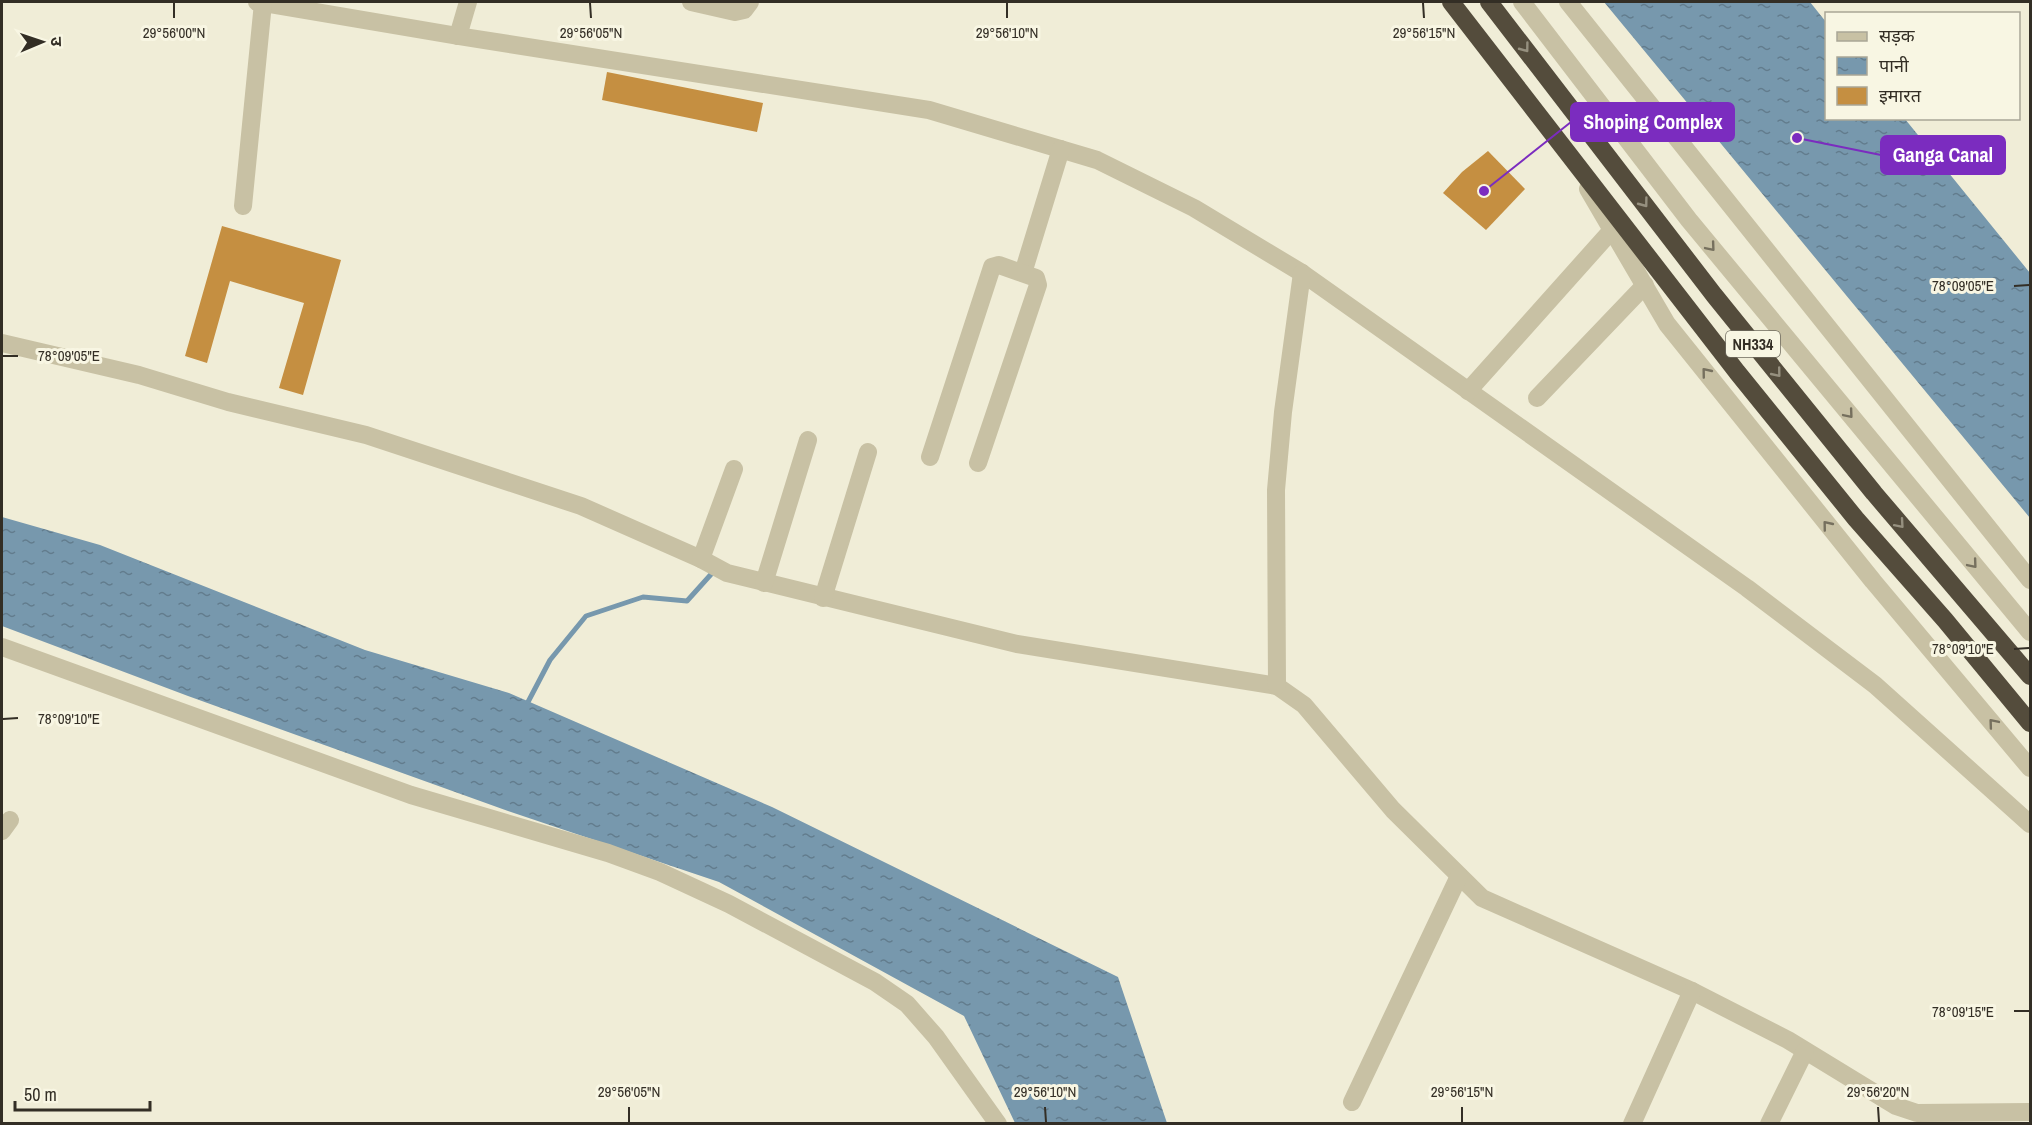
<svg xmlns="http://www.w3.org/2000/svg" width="2032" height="1125" font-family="'Archivo Narrow','Noto Sans Devanagari',sans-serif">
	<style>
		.water { fill: url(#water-ripples) }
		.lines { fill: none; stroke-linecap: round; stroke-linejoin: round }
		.stream { stroke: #7798ad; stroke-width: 5 }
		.building { fill: #c58f41 }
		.minor { stroke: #c8c1a4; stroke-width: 18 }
		.highway { stroke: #544c3c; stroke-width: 18 }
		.oneway { stroke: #96907f }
		.oneway2 { stroke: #76705e }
		.ticks { fill: none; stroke: #332e25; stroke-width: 2 }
		.labels { text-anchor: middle; stroke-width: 6; stroke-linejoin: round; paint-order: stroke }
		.shield { fill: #f8f6e3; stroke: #6e6a5e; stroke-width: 1.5 }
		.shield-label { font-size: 16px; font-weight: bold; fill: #332e25 }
		.ticks-label { font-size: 15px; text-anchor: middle; fill: #332e25; stroke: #f8f6e3; stroke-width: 6; stroke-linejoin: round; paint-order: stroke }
		.leader { fill: none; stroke: #7b2cbf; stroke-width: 2 }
		.callout-dot { fill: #7b2cbf; stroke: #f8f6e3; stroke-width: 2 }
		.callout { fill: #7b2cbf; stroke: #7b2cbf; stroke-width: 2 }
		.callout-label { font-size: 20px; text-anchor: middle; font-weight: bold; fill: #fff }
	</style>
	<defs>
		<pattern id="water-ripples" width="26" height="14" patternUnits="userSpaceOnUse" patternTransform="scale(1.5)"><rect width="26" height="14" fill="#7798ad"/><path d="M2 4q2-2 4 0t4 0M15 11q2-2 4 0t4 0" fill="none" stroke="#627c8d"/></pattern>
	</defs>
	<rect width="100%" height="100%" fill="#f0edd7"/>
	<!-- water -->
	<g class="water">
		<path d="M1604 2H1810L1826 22V118L1905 119 2030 273V518Z"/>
		<path d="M2 517 100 545 365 650 509 693 772 807 1118 977 1167 1123H1015L964 1016 719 882 508 811 188 696 2 626Z"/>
	</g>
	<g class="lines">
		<!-- stream -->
		<path class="stream" d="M528 702 550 660 586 616 643 597 687 601 714 571"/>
	</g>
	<!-- building -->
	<g class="building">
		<path d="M607 72 763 103 757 132 602 100Z"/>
		<path d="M1488 151 1525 189 1486 230 1443 193 1462 172Z"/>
		<path d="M222 226 341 260 303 395 279 388 304 303 230 281 207 363 185 356Z"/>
	</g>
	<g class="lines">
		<!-- minor -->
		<g class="minor">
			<path d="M257 2 458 36 929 110 1097 160 1194 208 1302 273 1747 588 1875 685 2030 824"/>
			<path d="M691 2 735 12 744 10 750 2"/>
			<path d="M1522 2 1689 220 2030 632"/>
			<path d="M1568 2 2030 580"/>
			<path d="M458 36 468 2"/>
			<path d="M1588 189 1667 324 1873 581 2030 768"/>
			<path d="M243 206 263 3"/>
			<path d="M1023 273 1061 149"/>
			<path d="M2 343 139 375 228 402 366 435 581 506 701 559 727 573 1017 644 1277 686 1304 705 1393 810 1482 898 1692 991 1788 1040 1896 1106 1917 1113 2030 1112"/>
			<path d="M1468 391 1612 230"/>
			<path d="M1537 398 1645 285"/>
			<path d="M930 457 992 267 999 265 1036 278 1038 285 978 463"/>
			<path d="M701 559 734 469"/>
			<path d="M764 583 808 440"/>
			<path d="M823 598 868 452"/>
			<path d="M2 647 411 795 608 853 660 872 729 904 875 982 907 1004 936 1037 998 1124"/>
			<path d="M1277 686 1276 490 1283 412 1302 273"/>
			<path d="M2 831 10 820"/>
			<path d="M1352 1102 1459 876"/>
			<path d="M1632 1124 1692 991"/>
			<path d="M1769 1124 1805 1051"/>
		</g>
		<!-- highway -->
		<g class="highway">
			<path d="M1451 2 1737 372 1856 519 1945 620 2030 723"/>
			<path d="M1489 2 1714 295 1874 493 2030 676"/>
		</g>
	</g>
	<!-- one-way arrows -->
	<defs><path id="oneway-chevron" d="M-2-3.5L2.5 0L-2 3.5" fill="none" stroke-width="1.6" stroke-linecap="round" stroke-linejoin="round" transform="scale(1.5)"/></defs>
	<g class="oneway">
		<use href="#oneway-chevron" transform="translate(1525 48) rotate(53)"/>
		<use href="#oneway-chevron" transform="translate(1644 203) rotate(53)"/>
		<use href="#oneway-chevron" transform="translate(1777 373) rotate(51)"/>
		<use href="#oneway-chevron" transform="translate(1900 524) rotate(49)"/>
	</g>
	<g class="oneway2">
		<use href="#oneway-chevron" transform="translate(1711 247) rotate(50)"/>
		<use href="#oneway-chevron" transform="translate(1706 372) rotate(-129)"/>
		<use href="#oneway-chevron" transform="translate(1849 414) rotate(50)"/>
		<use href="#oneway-chevron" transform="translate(1827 525) rotate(-129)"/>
		<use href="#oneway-chevron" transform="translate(1973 564) rotate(50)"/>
		<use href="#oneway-chevron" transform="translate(1993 723) rotate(-130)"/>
	</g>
	<!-- ticks -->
	<path class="ticks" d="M174 3V18M590 3 591 18M1007 3V18M1423 3 1424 18M2014 286 2029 285M3 356H18M2014 649 2029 648M3 719 18 718M2014 1011H2029M629 1107V1122M1045 1107 1046 1122M1462 1107V1122M1878 1107 1879 1122"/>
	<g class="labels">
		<!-- shield labels -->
		<rect class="shield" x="1726" y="331" width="54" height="26" rx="4.5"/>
		<g class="shield-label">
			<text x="1753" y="350">NH334</text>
		</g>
	</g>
	<g class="ticks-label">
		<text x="174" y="38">29°56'00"N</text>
		<text x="591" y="38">29°56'05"N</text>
		<text x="1007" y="38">29°56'10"N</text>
		<text x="1424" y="38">29°56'15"N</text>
		<text x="1963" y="291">78°09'05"E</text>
		<text x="69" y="361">78°09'05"E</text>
		<text x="1963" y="654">78°09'10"E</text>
		<text x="69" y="724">78°09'10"E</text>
		<text x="1963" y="1017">78°09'15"E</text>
		<text x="629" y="1097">29°56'05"N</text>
		<text x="1045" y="1097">29°56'10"N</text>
		<text x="1462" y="1097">29°56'15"N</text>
		<text x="1878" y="1097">29°56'20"N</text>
	</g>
	<!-- callouts -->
	<path class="leader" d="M1484 191L1571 122M1797 138L1881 155"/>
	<g class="callout-dot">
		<circle cx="1484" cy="191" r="6"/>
		<circle cx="1797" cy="138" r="6"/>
	</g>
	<g class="callout">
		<rect x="1571" y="103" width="163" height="38" rx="6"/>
		<rect x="1881" y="136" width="124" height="38" rx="6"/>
	</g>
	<g class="callout-label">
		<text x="1653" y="129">Shoping Complex</text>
		<text x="1943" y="162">Ganga Canal</text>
	</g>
	<!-- border -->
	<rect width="2032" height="1125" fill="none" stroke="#332e25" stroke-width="6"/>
	<!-- legend -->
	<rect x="1825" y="12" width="195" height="108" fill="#f8f6e3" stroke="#a9a697" stroke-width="1.5"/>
	<rect x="1837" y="32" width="30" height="9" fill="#c8c1a4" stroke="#a9a697" stroke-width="1.5"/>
	<text x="1879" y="42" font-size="18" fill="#332e25">सड़क</text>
	<rect x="1837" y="57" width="30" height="18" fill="url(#water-ripples)" stroke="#a9a697" stroke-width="1.5"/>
	<text x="1879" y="72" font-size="18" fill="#332e25">पानी</text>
	<rect x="1837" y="87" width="30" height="18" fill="#c58f41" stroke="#a9a697" stroke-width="1.5"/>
	<text x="1879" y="102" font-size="18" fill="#332e25">इमारत</text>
	<!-- north arrow -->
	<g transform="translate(42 42) rotate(88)" stroke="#f8f6e3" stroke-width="4.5" paint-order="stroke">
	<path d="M0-4.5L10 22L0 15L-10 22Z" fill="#332e25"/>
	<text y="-9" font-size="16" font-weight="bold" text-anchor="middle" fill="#332e25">उ</text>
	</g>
	<!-- scale -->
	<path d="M15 1101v9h135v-9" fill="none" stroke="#332e25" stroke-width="3"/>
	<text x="24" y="1101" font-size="18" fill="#332e25" stroke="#f8f6e3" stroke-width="4.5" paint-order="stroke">50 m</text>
</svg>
